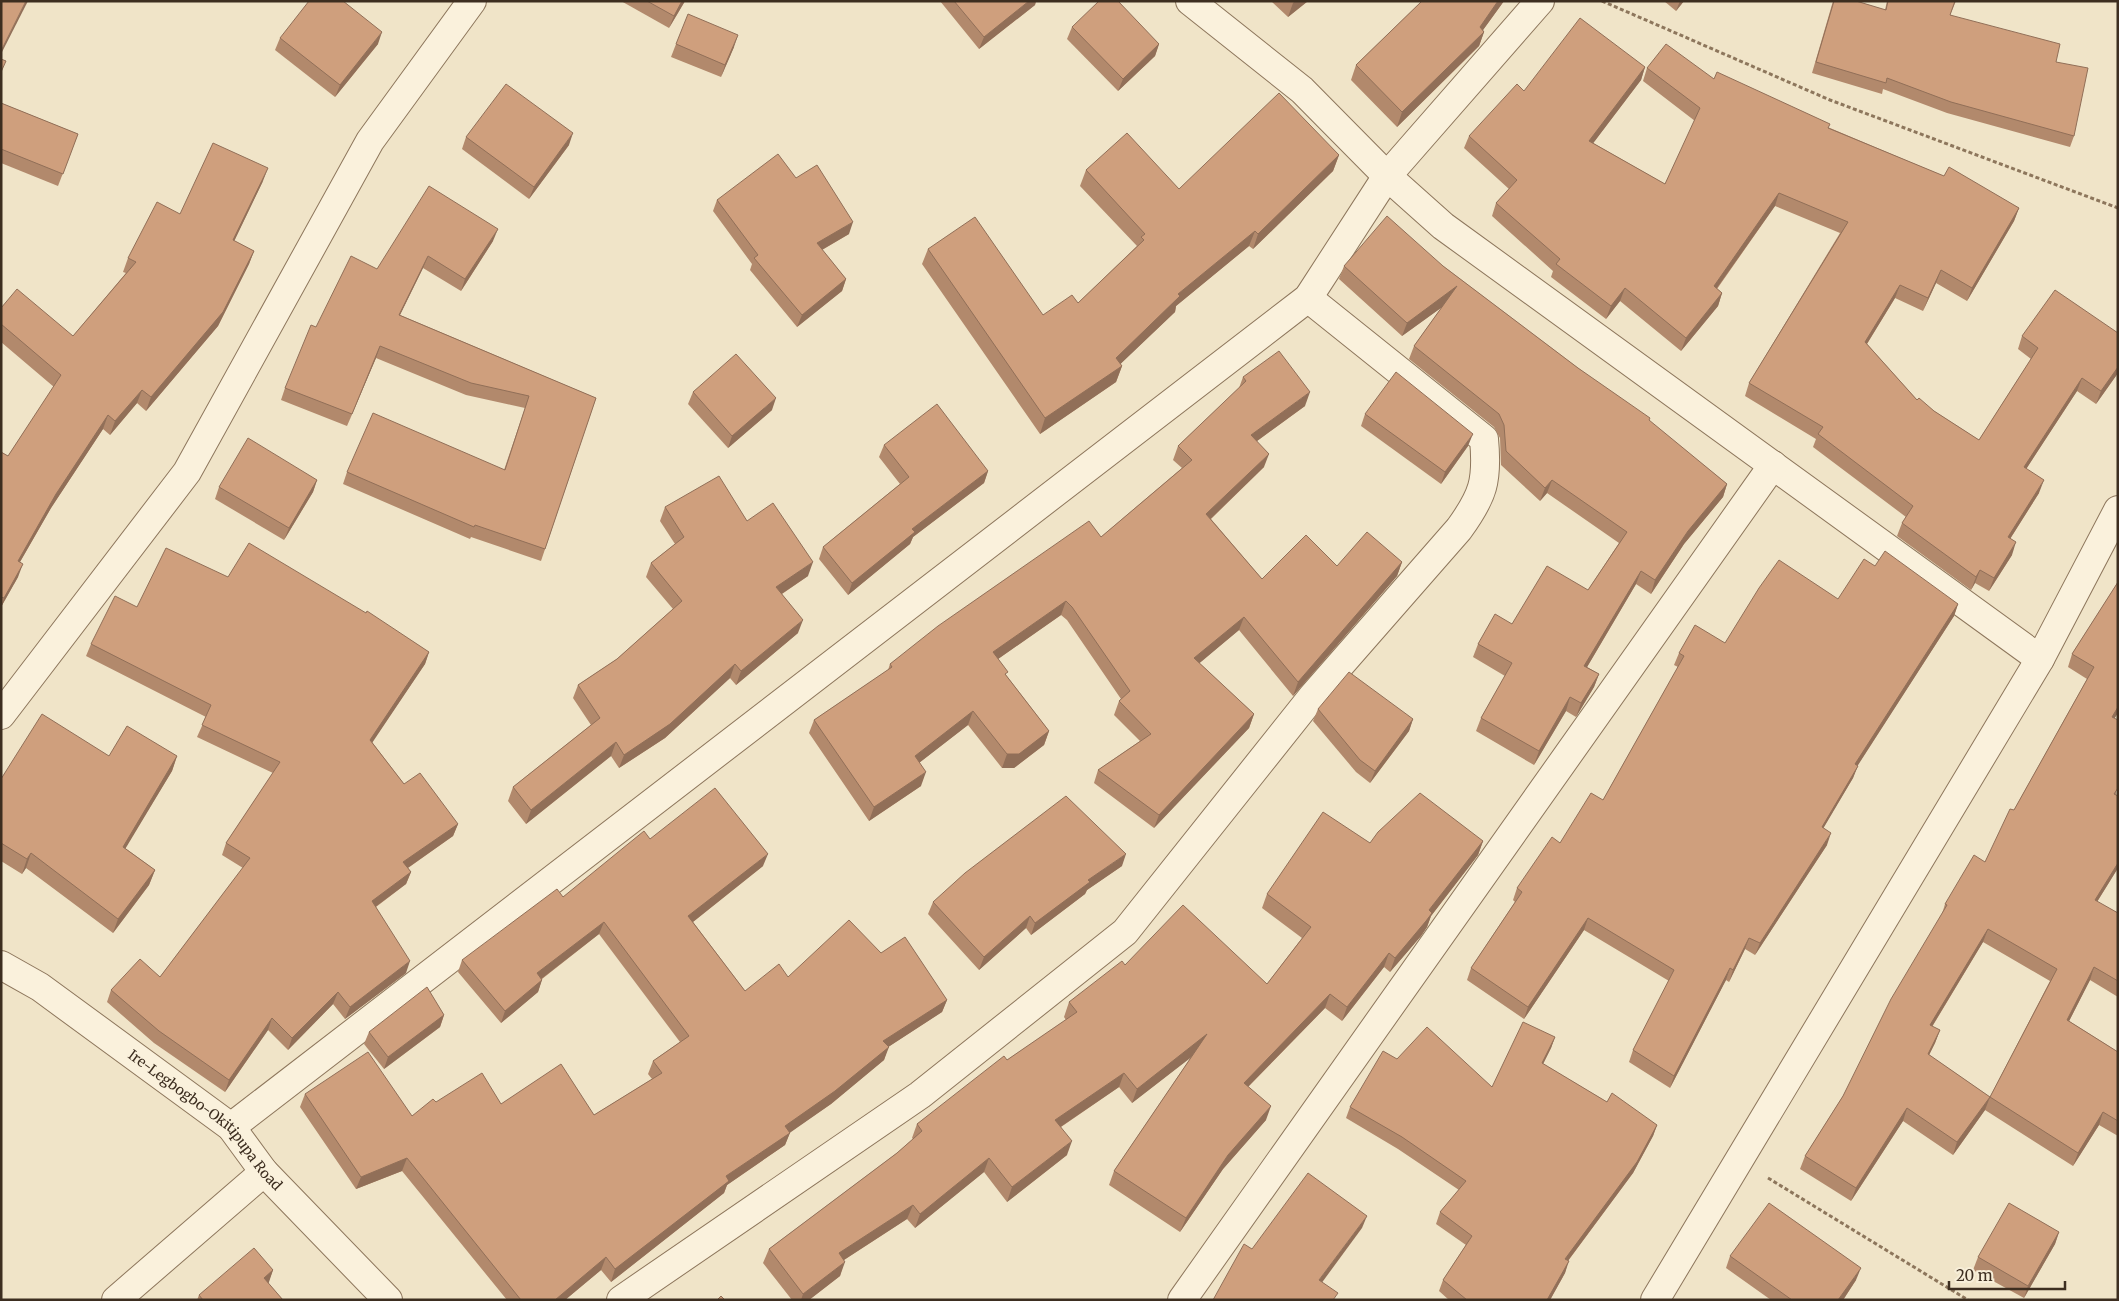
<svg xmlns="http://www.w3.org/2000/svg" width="2119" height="1301" font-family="Merriweather,serif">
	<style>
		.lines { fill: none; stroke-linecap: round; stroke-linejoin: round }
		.minor-casing { stroke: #8d765c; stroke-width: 30 }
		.path { stroke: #8d765c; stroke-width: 3; stroke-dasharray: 4 2.5; stroke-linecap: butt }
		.minor { stroke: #faf1dc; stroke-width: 28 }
		.wall { fill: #b2896c }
		.shaded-wall { fill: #916f58 }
		.building { fill: #cf9f7d; stroke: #916f58 }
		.labels { text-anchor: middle; stroke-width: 4; stroke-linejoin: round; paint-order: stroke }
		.street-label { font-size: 14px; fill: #3d2e20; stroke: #f7eed8 }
	</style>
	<rect width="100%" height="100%" fill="#f0e4c8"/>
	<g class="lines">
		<!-- minor casing -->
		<g class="minor-casing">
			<g id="minor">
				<path d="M1190 1 1302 90 1387 176 1443 226 2040 659"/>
				<path d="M1 715 187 472 370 141 472 1"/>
				<path id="s1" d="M1 965 40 987 231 1127 264 1172 388 1300"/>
				<path d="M231 1127 1308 298 1387 176 1540 1"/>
				<path d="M116 1300 264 1172"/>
				<path d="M621 1300 920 1095 1125 932 1312 697 1459 529C1483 496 1488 481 1484 439L1308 298"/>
				<path d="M1182 1300 1773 465"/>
				<path d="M1655 1300 2040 659 2118 510"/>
			</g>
		</g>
		<!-- path -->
		<g class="path">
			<path d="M1602 1 1830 100 2118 208"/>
			<path d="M1768 1178 1968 1300"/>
		</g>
		<!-- minor -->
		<use href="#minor" class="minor"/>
	</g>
	<!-- wall -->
	<g class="wall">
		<path d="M621 1H685L669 28Z"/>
		<path d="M940 1H1036L1035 5 979 49Z"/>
		<path d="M1271 1H1308L1288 17Z"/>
		<path d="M1422 1H1504L1483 30 1484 32 1479 46 1397 127 1351 80 1356 65Z"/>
		<path d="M1664 1H1684L1676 11Z"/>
		<path d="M1833 1H1856L1885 10 1887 1H1956L1950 15 2056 62 2074 136 2070 147 1947 113 1883 89 1882 94 1812 73Z"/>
		<path d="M1072 27 1159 44 1155 56 1118 91 1067 39Z"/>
		<path d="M280 38 378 44 335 97 275 50Z"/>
		<path d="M676 44 734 47 721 77 671 57Z"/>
		<path d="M1645 67 1641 80 1593 143 1665 184 1695 121 1643 81 1647 68 1714 79 2019 208 2014 221 1967 301 1936 283 1923 311 1895 298 1867 344 1917 400 1934 411 1979 440 2031 359 2018 349 2022 336 2118 373 2096 404 2077 391 2026 469 2039 493 2010 539 2012 555 1989 591 1975 583 1971 590 1897 536 1902 523 1906 517 1813 447 1816 439 1745 396 1749 383 1840 233 1775 206 1717 289 1722 293 1718 306 1681 351 1620 301 1606 319 1551 277 1553 271 1492 216 1496 203 1509 189 1464 148 1469 136 1524 91Z"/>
		<path d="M1 103 78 134 58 186 1 163Z"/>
		<path d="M466 137 569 145 529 199 462 149Z"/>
		<path d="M1339 155 1333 171 1253 249 1249 246 1176 306 1175 312 1120 364 1122 366 1116 382 1040 434 922 264 928 249 1043 315 1078 303 1137 246 1080 186 1086 170 1179 189Z"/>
		<path d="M796 178 849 234 822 250 846 279 842 291 797 327 750 270 752 264 713 211 717 200Z"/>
		<path d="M263 181 234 241 254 251 249 264 218 326 146 411 137 403 110 435 103 429 51 508 20 562 18 577 1 607V452L8 456 54 387 1 342V308L73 336 126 273 123 272 128 258Z"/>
		<path d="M493 241 461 291 423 268 400 315 596 398 541 561 471 537 470 539 343 484 347 472 504 470 525 408 466 395 376 358 347 426 281 400 285 388 377 269Z"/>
		<path d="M1344 266H1443L1578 368 1649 421 1727 484 1723 497 1684 544 1651 594 1636 584 1587 667 1599 674 1594 687 1576 717 1566 711 1534 765 1476 731 1481 718 1505 676 1473 657 1478 644 1512 624 1588 590 1619 543 1547 493 1540 501 1501 465 1500 438 1494 427 1409 359 1414 346 1442 307 1402 336 1339 279Z"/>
		<path d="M1243 377 1305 406 1257 441 1264 467 1211 519 1262 579 1337 566 1402 562 1397 576 1293 696 1239 630 1199 663 1254 714 1249 728 1154 828 1094 783 1098 770 1140 741 1114 715 1119 701 1121 699 1067 620 1061 615 998 659 1006 675 1049 731 1044 745 1014 768H1002L968 725 920 762 921 786 869 821 809 733 814 720 888 670 890 664 1101 537 1182 468 1173 460 1178 446 1239 388Z"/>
		<path d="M693 392 772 410 728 448 688 404Z"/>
		<path d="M1365 414 1468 446 1441 484 1361 426Z"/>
		<path d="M884 445 988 471 984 483 913 537 910 544 848 595 819 559 823 547 900 484 879 457Z"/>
		<path d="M317 480 313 492 284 540 215 499 219 487Z"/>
		<path d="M665 507 747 521 808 576 782 594 798 633 736 685 730 678 665 738 619 768 611 756 526 824 508 801 513 787 591 725 573 698 578 685 617 659 673 609 646 577 651 563 675 544 660 521Z"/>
		<path d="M1875 566 1958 604 1954 616 1857 766 1853 778 1823 828 1827 845 1755 955 1745 949 1729 982 1726 980 1670 1088 1629 1062 1633 1050 1669 981 1584 930 1524 1019 1467 980 1471 968 1515 902 1513 900 1517 888 1560 843 1603 800 1678 667 1674 665 1679 653 1725 643 1838 599Z"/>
		<path d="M228 577 429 652 425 664 372 742 404 784 458 824 453 836 408 868 411 872 406 884 376 907 406 973 345 1019 333 1004 288 1050 268 1030 225 1092 154 1043 107 1002 111 990 160 977 243 868 222 855 226 843 273 773 197 737 206 717 86 656 91 644 137 607Z"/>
		<path d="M2118 582V713L2114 718 2118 868 2097 902 2118 913V997L2090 980 2069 1021 2118 1052V1136L2099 1125 2073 1166 1985 1110 1990 1097 2050 981 1983 942 1932 1027 1940 1030 1935 1043 1929 1055 1990 1097 1985 1110 1953 1155 1903 1121 1851 1201 1800 1169 1805 1156 1843 1096 1942 914 1945 904 1985 862 2087 679 2068 667 2072 654Z"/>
		<path d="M1318 709 1413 719 1409 731 1370 783 1356 772 1313 721Z"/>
		<path d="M109 756H177L172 771 125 848 155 870 149 885 113 933 26 868 22 874 1 861V779Z"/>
		<path d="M650 839 763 866 693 922 745 991 788 977 881 953 947 1000 942 1012 888 1047 884 1060 831 1104 790 1132 785 1145 727 1185 724 1193 611 1282 601 1270 565 1300H507L402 1171 356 1189 300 1107 305 1094 412 1116 436 1102 501 1104 594 1115 652 1079 648 1074 653 1061 680 1042 599 934 542 979 538 992 501 1023 458 972 462 960 563 897Z"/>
		<path d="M1483 841 1478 855 1431 916 1427 927 1421 936 1390 972 1384 967 1342 1021 1325 1008 1248 1087 1266 1120 1223 1169 1180 1232 1109 1185 1114 1171 1192 1056 1132 1103 1119 1087 1061 1127 1067 1155 1007 1202 984 1172 915 1228 907 1219 844 1260 840 1276 809 1300H792L763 1263 769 1249 897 1153 913 1139 912 1138 917 1124 1007 1060 1066 1020 1064 1017 1069 1002 1125 965 1267 984 1302 938 1262 908 1267 894 1370 843Z"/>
		<path d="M1122 866 1087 890 1085 894 1031 935 1026 928 979 970 928 914 933 902Z"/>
		<path d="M444 1015 440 1027 384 1069 364 1044 369 1032Z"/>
		<path d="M1555 1037 1551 1048 1543 1064 1607 1102 1657 1125 1653 1136 1633 1173 1568 1261 1565 1273 1550 1300H1449L1439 1291 1443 1280 1466 1245 1436 1224 1440 1212 1459 1190 1398 1149 1346 1118 1350 1107 1397 1059 1492 1087Z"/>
		<path d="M2059 1232 2055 1244 2024 1298 1973 1270 1978 1257Z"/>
		<path d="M1730 1256 1856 1280 1843 1300H1771L1726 1268Z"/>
		<path d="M273 1270 268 1283 283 1300H197L199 1295Z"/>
	</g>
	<!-- shaded-wall -->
	<g class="shaded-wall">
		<path d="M26 1H28L1 54V51Z"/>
		<path d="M682 1H685L669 28 674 16Z"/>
		<path d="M1029 1H1036L1035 5 979 49 984 37Z"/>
		<path d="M1295 1H1308L1288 17 1293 3Z"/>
		<path d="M1498 1H1504L1475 41 1484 32 1479 46 1397 127 1402 112 1480 27Z"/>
		<path d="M1680 1H1684L1676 11Z"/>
		<path d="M382 32 378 44 335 97 340 85Z"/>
		<path d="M738 35 734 47 721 77 725 65Z"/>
		<path d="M1159 44 1155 56 1118 91 1123 79Z"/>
		<path d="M1645 67 1641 80 1585 154 1589 141Z"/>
		<path d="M573 133 569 145 529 199 534 187Z"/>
		<path d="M1339 155 1333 171 1253 249 1258 234Z"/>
		<path d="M268 168 263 181 228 254 233 240Z"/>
		<path d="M1779 193 1775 206 1709 299 1714 286Z"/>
		<path d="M2019 208 2014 221 1967 301 1972 288Z"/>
		<path d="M853 222 849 234 813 255 817 243Z"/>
		<path d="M498 229 493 241 461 291 465 279Z"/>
		<path d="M1255 231 1249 246 1176 306 1175 312 1110 374 1116 358 1178 294Z"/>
		<path d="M254 251 249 264 218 326 146 411 151 397Z"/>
		<path d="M428 256 423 268 394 327 399 315Z"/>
		<path d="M1941 270 1936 283 1923 311 1928 298Z"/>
		<path d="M846 279 842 291 797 327 802 315Z"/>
		<path d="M1900 285 1895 298 1860 355 1865 342Z"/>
		<path d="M1457 286 1452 300 1402 336 1407 323Z"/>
		<path d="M1625 288 1620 301 1606 319 1611 306Z"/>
		<path d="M1722 293 1718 306 1681 351 1686 338Z"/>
		<path d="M380 346 376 358 347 426 352 414Z"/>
		<path d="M1122 366 1116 382 1040 434 1045 418Z"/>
		<path d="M2118 367V373L2096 404 2101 391Z"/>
		<path d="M2082 378 2077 391 2019 480 2024 467Z"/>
		<path d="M142 390 137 403 110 435 115 421Z"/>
		<path d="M1310 392 1305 406 1246 449 1251 435Z"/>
		<path d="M776 398 772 410 728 448 732 436Z"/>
		<path d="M108 415 103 429 51 508 13 574 18 561 56 494Z"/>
		<path d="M1473 434 1468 446 1441 484 1445 472Z"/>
		<path d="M1269 454 1264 467 1201 528 1206 514Z"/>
		<path d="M988 471 984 483 913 537 910 544 848 595 852 583 912 529Z"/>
		<path d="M317 480 313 492 284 540 289 528Z"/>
		<path d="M1552 480 1547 493 1540 501 1545 488Z"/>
		<path d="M2044 480 2039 493 2003 550 2008 537Z"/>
		<path d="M1727 484 1723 497 1684 544 1651 594 1655 580 1688 531Z"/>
		<path d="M2016 542 2012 555 1989 591 1994 578Z"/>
		<path d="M813 562 808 576 771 601 776 587Z"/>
		<path d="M1402 562 1397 576 1293 696 1298 682Z"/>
		<path d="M23 564 18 577 1 607 4 598Z"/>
		<path d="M1980 570 1975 583 1971 590 1976 577Z"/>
		<path d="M1641 571 1636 584 1580 679 1584 666Z"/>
		<path d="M1066 601 1061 615 988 666 993 652Z"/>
		<path d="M1958 604 1954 616 1851 776 1855 764Z"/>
		<path d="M1244 617 1239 630 1189 672 1194 658Z"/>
		<path d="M803 620 798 633 736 685 741 671Z"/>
		<path d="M429 652 425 664 366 752 370 740Z"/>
		<path d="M735 664 730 678 665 738 619 768 624 755Z"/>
		<path d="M1599 674 1594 687 1576 717 1581 703Z"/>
		<path d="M1570 697 1566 711 1534 765 1539 751Z"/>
		<path d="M2118 707V713L2107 730 2112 717Z"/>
		<path d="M973 711 968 725 910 770 915 756Z"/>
		<path d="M1254 714 1249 728 1154 828 1159 815Z"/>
		<path d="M1413 719 1409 731 1370 783 1375 771Z"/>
		<path d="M1049 731 1044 745 1014 768H1002L1007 754Z"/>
		<path d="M616 742 611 756 526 824 531 810Z"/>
		<path d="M177 756 172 771 118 861 123 847Z"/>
		<path d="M1858 766 1853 778 1817 839 1822 827Z"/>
		<path d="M926 772 921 786 869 821 874 807Z"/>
		<path d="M458 824 453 836 399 874 403 862Z"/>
		<path d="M1831 833 1827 845 1755 955 1760 943Z"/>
		<path d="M1483 841 1478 855 1431 916 1427 927 1421 936 1390 972 1395 958 1429 910Z"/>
		<path d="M31 853 26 868 22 874 27 859Z"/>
		<path d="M768 854 763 866 684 929 688 916Z"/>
		<path d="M1126 854 1122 866 1087 890 1085 894 1031 935 1035 923 1088 880Z"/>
		<path d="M2118 863V868L2090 913 2095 900Z"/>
		<path d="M155 870 149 885 113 933 118 919Z"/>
		<path d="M411 872 406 884 367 913 372 901Z"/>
		<path d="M1030 916 1026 928 979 970 984 957Z"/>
		<path d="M1588 918 1584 930 1524 1019 1528 1007Z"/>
		<path d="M604 922 599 934 532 986 537 973Z"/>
		<path d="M1988 929 1983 942 1925 1038 1930 1025Z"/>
		<path d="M1749 938 1745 949 1729 982 1733 970Z"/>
		<path d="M1389 953 1384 967 1342 1021 1347 1007Z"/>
		<path d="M410 961 406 973 345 1019 350 1007Z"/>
		<path d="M2094 967 2090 980 2063 1033 2067 1020Z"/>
		<path d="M1730 968 1726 980 1670 1088 1674 1076Z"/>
		<path d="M542 980 538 992 501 1023 505 1011Z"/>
		<path d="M338 992 333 1004 288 1050 292 1038Z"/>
		<path d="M1330 994 1325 1008 1238 1097 1244 1083Z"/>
		<path d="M947 1000 942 1012 879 1053 883 1041Z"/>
		<path d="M444 1015 440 1027 384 1069 388 1057Z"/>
		<path d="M272 1018 268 1030 225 1092 229 1080Z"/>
		<path d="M1940 1030 1935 1043 1923 1067 1928 1054Z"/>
		<path d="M1207 1034 1202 1049 1132 1103 1137 1089Z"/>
		<path d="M1555 1037 1551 1048 1538 1074 1542 1063Z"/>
		<path d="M889 1047 884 1060 831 1104 781 1139 785 1126Z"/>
		<path d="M1124 1073 1119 1087 1050 1134 1055 1120Z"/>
		<path d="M1990 1097 1985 1110 1953 1155 1957 1142Z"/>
		<path d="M1271 1106 1266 1120 1223 1169 1180 1232 1186 1218 1228 1155Z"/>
		<path d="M1907 1108 1903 1121 1851 1201 1856 1188Z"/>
		<path d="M2103 1112 2099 1125 2073 1166 2078 1153Z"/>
		<path d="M1657 1125 1653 1136 1633 1173 1561 1270 1565 1259Z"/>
		<path d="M790 1133 785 1145 727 1185 724 1193 611 1282 615 1269 726 1176Z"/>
		<path d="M1072 1141 1067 1155 1007 1202 1012 1187Z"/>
		<path d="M407 1158 402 1171 356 1189 361 1177Z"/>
		<path d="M989 1158 984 1172 915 1228 920 1214Z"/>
		<path d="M913 1205 907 1219 833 1267 839 1253Z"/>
		<path d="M1367 1216 1362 1228 1315 1292 1319 1280Z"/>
		<path d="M2059 1232 2055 1244 2024 1298 2028 1286Z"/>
		<path d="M606 1257 601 1270 565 1300H555Z"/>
		<path d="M1569 1261 1565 1273 1550 1300H1547Z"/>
		<path d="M845 1262 840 1276 809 1300H801L803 1294Z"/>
		<path d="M1861 1268 1856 1280 1843 1300H1838Z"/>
		<path d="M273 1270 268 1285 264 1278Z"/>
	</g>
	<!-- building -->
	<g class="building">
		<path d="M1 1H26L1 51Z"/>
		<path d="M309 1H343L382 32 340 85 280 38Z"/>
		<path d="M647 1H682L674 16Z"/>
		<path d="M954 1H1029L984 37Z"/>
		<path d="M1099 1H1118L1159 44 1123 79 1072 27Z"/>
		<path d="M1422 1H1498L1480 27 1484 32 1402 112 1356 65Z"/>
		<path d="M1834 1H1856L1886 10 1888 1H1955L1950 15 2060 44 2056 62 2088 68 2074 136 1951 102 1887 78 1886 83 1816 62Z"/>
		<path d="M688 14 738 35 725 65 676 44Z"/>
		<path d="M1580 18 1645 67 1589 141 1665 184 1700 108 1647 68 1666 44 1714 79 1717 72 1830 124 1828 128 1944 176 1949 167 2019 208 1972 288 1941 270 1928 298 1900 285 1865 342 1917 400 1919 398 1934 411 1979 440 2038 348 2022 336 2055 290 2118 333V367L2101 391 2082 378 2024 467 2044 480 2008 537 2016 542 1994 578 1980 570 1976 577 1902 523 1913 506 1818 434 1823 427 1749 383 1848 222 1779 193 1714 286 1722 293 1686 338 1625 288 1611 306 1556 264 1560 259 1496 203 1517 180 1469 136 1517 84 1524 91Z"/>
		<path d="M1 59 6 61 1 72Z"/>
		<path d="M506 84 573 133 534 187 466 137Z"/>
		<path d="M1279 93 1339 155 1258 234 1255 231 1178 294 1180 296 1116 358 1122 366 1045 418 928 249 975 217 1043 315 1072 295 1078 303 1144 240 1141 237 1145 234 1086 170 1127 133 1179 189Z"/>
		<path d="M1 103 78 134 63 174 1 149Z"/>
		<path d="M213 143 268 168 233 240 254 251 223 312 151 397 142 390 115 421 108 415 56 494 18 561 23 564 4 598 1 597V452L8 456 61 375 1 324V308L17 289 73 336 136 262 128 258 157 202 180 214Z"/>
		<path d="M778 154 796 178 817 165 853 222 817 243 846 279 802 315 754 258 758 255 717 200Z"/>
		<path d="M429 186 498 229 465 279 428 256 399 315 596 398 545 549 475 525 474 527 347 472 373 413 505 470 529 396 471 383 380 346 352 414 285 388 311 325 316 327 351 256 377 269Z"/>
		<path d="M1387 216 1443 266 1578 368 1650 418 1649 420 1727 484 1688 531 1655 580 1641 571 1584 666 1599 674 1581 703 1570 697 1539 751 1481 718 1512 663 1478 644 1495 614 1512 624 1547 566 1588 590 1627 532 1552 480 1545 488 1506 451 1504 425 1499 414 1414 346 1457 286 1407 323 1344 266Z"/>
		<path d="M1279 351 1310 392 1251 435 1269 454 1206 514 1262 579 1306 535 1337 566 1367 532 1402 562 1298 682 1244 617 1194 658 1254 714 1159 815 1098 770 1151 734 1119 701 1130 691 1072 607 1066 601 993 652 1008 672 1005 674 1049 731 1019 754H1007L973 711 915 756 926 772 874 807 814 720 892 667 890 664 938 626 1089 521 1101 537 1192 460 1178 446 1246 381 1243 377Z"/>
		<path d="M736 354 776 398 732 436 693 392Z"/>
		<path d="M1396 372 1473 434 1445 472 1365 414Z"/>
		<path d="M937 404 988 471 912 529 915 532 852 583 823 547 909 477 884 445Z"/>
		<path d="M248 438 317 480 289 528 219 487Z"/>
		<path d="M719 476 747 521 773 503 813 562 776 587 803 620 741 671 735 664 670 724 624 755 616 742 531 810 513 787 600 718 578 685 617 659 682 601 651 563 684 537 665 507Z"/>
		<path d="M249 543 366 613 367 611 429 652 370 740 404 784 420 773 458 824 403 862 411 872 372 901 410 961 350 1007 338 992 292 1038 272 1018 229 1080 159 1031 111 990 140 959 160 977 250 858 226 843 280 762 202 725 211 705 91 644 115 596 137 607 166 548 228 577Z"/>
		<path d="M1885 551 1958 604 1855 764 1858 766 1822 827 1831 833 1760 943 1749 938 1733 970 1730 968 1674 1076 1633 1050 1674 970 1588 918 1528 1007 1471 968 1522 892 1517 888 1552 837 1560 843 1591 793 1603 800 1684 656 1679 653 1695 625 1725 643 1759 588 1779 560 1838 599 1864 559 1875 566Z"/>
		<path d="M2118 582V707L2112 717 2118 720V788L2114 794 2118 796V863L2095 900 2118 913V981L2094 967 2067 1020 2118 1052V1121L2103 1112 2078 1153 1990 1097 2057 969 1988 929 1930 1025 1940 1030 1928 1054 1990 1097 1957 1142 1907 1108 1856 1188 1805 1156 1843 1096 1891 999 1947 905 1945 904 1974 855 1985 862 2010 809 2014 810 2094 667 2072 654Z"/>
		<path d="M1349 672 1413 719 1375 771 1360 760 1318 709Z"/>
		<path d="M42 714 109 756 127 726 177 756 123 847 155 870 118 919 31 853 27 859 1 843V779Z"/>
		<path d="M715 788 768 854 688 916 745 991 779 964 788 977 849 920 881 953 905 937 947 1000 883 1041 889 1047 835 1091 785 1126 790 1133 726 1176 729 1181 615 1269 606 1257 555 1300H521L407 1158 361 1177 305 1094 368 1052 412 1116 433 1099 436 1102 482 1073 501 1104 561 1064 594 1115 662 1073 653 1061 689 1036 604 922 537 973 542 980 505 1011 462 960 557 889 563 897 644 831 650 839Z"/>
		<path d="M1420 793 1483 841 1429 910 1432 913 1426 921 1395 958 1389 953 1347 1007 1330 994 1244 1083 1271 1106 1228 1155 1186 1218 1114 1171 1207 1034 1137 1089 1124 1073 1055 1120 1072 1141 1012 1187 989 1158 920 1214 913 1205 839 1253 845 1262 803 1294 769 1249 897 1153 922 1131 917 1124 1004 1056 1007 1060 1077 1012 1069 1002 1122 961 1125 965 1183 905 1267 984 1311 927 1267 894 1323 812 1370 843 1378 832Z"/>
		<path d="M1066 796 1126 854 1088 880 1090 882 1035 923 1030 916 984 957 933 902 965 873Z"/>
		<path d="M427 987 444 1015 388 1057 369 1032Z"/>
		<path d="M1523 1022 1555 1037 1542 1063 1607 1102 1612 1093 1657 1125 1637 1162 1565 1259 1569 1261 1547 1300H1467L1443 1280 1472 1236 1440 1212 1466 1181 1402 1137 1350 1107 1383 1051 1397 1059 1427 1027 1492 1087Z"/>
		<path d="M1308 1173 1367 1216 1319 1280 1338 1293 1333 1300H1213L1244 1244 1252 1249Z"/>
		<path d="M1769 1203 1861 1268 1838 1300H1792L1730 1256Z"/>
		<path d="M2009 1203 2059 1232 2028 1286 1978 1257Z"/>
		<path d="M254 1248 273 1270 264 1278 283 1300H203L199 1295Z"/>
		<path d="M721 1296 725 1300H717Z"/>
	</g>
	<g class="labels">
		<!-- street labels -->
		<g class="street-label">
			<text dy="5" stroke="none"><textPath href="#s1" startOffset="258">Ire-Legbogbo-Okitipupa Road</textPath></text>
		</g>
	</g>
	<!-- border -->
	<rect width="2119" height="1301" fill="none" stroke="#3d2e20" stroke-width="5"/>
	<!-- scale -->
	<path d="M1949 1281v8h116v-8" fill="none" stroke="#3d2e20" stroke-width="2.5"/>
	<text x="1956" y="1281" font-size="15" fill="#3d2e20" stroke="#f7eed8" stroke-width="4" paint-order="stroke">20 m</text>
</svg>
